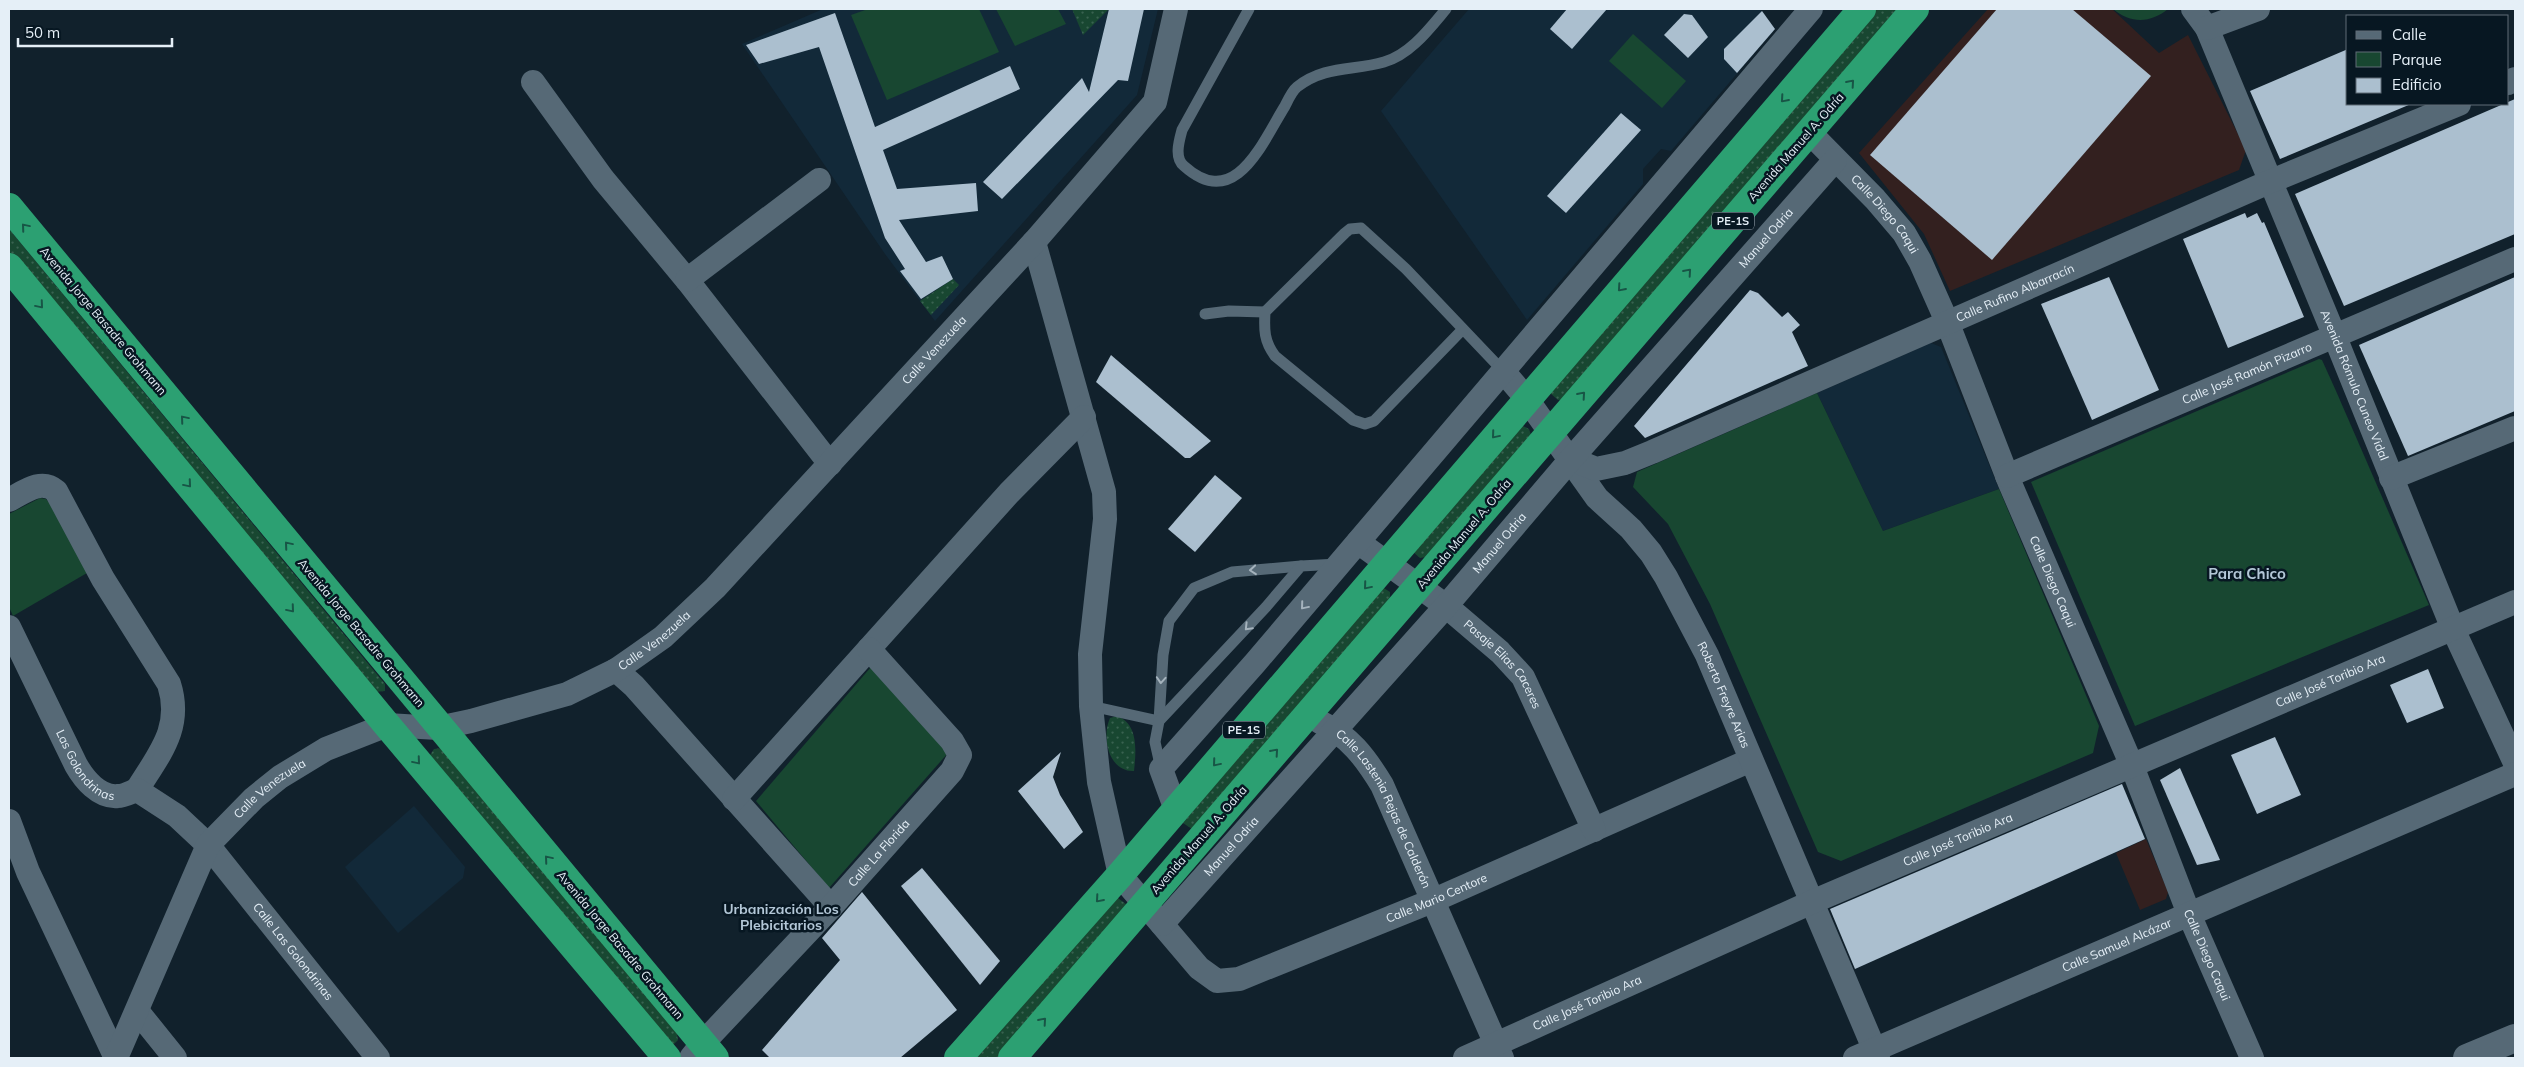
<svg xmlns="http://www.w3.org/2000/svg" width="2524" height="1067" font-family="Mulish,sans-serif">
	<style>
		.built { fill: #122939 }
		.medical { fill: #33201f }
		.grass { fill: url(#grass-dots) }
		.park { fill: #184731 }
		.building { fill: #abbfcf }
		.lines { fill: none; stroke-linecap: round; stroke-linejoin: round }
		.lane { stroke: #566976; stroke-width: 11 }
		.street { stroke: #566976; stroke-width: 24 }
		.secondary { stroke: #566976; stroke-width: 28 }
		.highway { stroke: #2ca072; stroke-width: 28 }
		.oneway { stroke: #185546 }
		.oneway2 { stroke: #a5b3bd }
		.labels { text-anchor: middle; stroke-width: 5; stroke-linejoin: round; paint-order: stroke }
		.shield { fill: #071722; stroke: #a2aeb7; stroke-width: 1 }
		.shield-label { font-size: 11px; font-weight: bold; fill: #e5eff7 }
		.street-label { font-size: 12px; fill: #e5eff7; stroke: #071722 }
		.neighbourhood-label { font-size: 14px; font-weight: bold; fill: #b3c7d7; stroke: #071722 }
		.quarter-label { font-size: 15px; font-weight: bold; fill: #b3c7d7; stroke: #071722 }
	</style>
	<defs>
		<pattern id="grass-dots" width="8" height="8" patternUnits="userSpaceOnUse" patternTransform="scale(1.25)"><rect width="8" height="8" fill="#184731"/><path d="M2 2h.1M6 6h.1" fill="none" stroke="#396250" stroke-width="1.8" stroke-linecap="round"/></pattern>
	</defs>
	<rect width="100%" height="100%" fill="#11212c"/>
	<!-- built -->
	<g class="built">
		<path d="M823 9H1158L1137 95 935 321 885 254 742 44Z"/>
		<path d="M1469 9H1760L1775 29 1671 151 1661 149 1643 169V184L1527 320 1381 111Z"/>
		<path d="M1931 343 1941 347 1999 489 1883 531 1817 393Z"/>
		<path d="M414 806 465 867 463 878 398 933 345 867Z"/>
	</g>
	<!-- medical -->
	<g class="medical">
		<path d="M1988 9H2112L2159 53 2188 35 2246 150 2239 170 1950 291 1924 234 1859 153Z"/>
		<path d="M2146 839 2168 892 2166 899 2140 910 2116 853Z"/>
	</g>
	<!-- grass -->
	<g class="grass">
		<path d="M1072 9H1109L1083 35Z"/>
		<path d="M1873 9H1901L1567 399 1558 400 1550 393Z"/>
		<path d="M9 229 385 684V691L375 692 9 255Z"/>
		<path d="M953 279 959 285 931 315 920 301Z"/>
		<path d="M1519 424 1529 429 1531 435 1426 557 1420 558 1412 551Z"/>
		<path d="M1379 585 1390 592V598L1195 831 1183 823Z"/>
		<path d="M1117 716C1139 724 1136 752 1134 771 1109 772 1101 738 1110 718Z"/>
		<path d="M442 748 676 1029 678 1040 672 1046 430 755 434 749Z"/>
		<path d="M1114 895 1127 905 998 1058H976Z"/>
	</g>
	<!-- park -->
	<g class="park">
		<path d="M868 9H979L999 52 887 100 851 15Z"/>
		<path d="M996 9H1058L1066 24 1015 46Z"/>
		<path d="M2113 9H2168C2151 23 2131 24 2113 9Z"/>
		<path d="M1633 34 1686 81 1662 108 1609 61Z"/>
		<path d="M2319 359 2322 360 2336 391 2429 605 2135 726 2031 482Z"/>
		<path d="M1817 393 1883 531 1999 489 2099 726 2093 753 1841 861 1818 852 1710 604 1668 524 1633 487 1637 472Z"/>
		<path d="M40 498 46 499 51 505 87 573 13 616 9 607V514Z"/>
		<path d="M871 667 948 753 829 888 756 801Z"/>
	</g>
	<!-- building -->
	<g class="building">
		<path d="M1109 9H1144L1128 81 1118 80 1002 199 983 182 1082 78 1089 92Z"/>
		<path d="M1567 9H1607L1572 49 1550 29Z"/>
		<path d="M1997 9H2072L2151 76 1992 260 1870 155Z"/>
		<path d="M1762 11 1775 29 1737 73 1724 59V49Z"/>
		<path d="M835 13 875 127 1010 66 1020 89 883 150 897 189 976 183 978 211 899 220 926 262 942 256 953 279 921 299 900 271 905 269 885 238 819 47 759 64 746 45Z"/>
		<path d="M1684 14 1692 15 1708 37 1688 58 1664 35Z"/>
		<path d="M2348 49V104H2411L2280 159 2250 91Z"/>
		<path d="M2515 99V234L2344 306 2295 194Z"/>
		<path d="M1621 113 1641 130 1566 213 1547 196Z"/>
		<path d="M2245 213 2247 218 2257 213 2262 223 2264 222 2304 317 2228 348 2183 239Z"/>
		<path d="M2109 277 2159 390 2092 420 2041 304Z"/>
		<path d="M2515 277V411L2408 456 2359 345Z"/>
		<path d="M1750 290 1758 293 1782 317 1788 312 1800 325 1792 332 1808 366 1645 438 1634 426Z"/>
		<path d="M1111 355 1211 441 1190 458H1185L1096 382Z"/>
		<path d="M1215 475 1242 498 1195 552 1168 529Z"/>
		<path d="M2428 669 2444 708 2407 723 2390 685Z"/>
		<path d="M2275 737 2301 795 2257 814 2231 755Z"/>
		<path d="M1061 752 1053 777 1060 795 1083 832 1064 849 1018 791Z"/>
		<path d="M2180 768 2220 860 2197 865 2160 780Z"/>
		<path d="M2122 784 2145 839 1855 969 1830 909Z"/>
		<path d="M922 868 1000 961 980 985 901 886Z"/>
		<path d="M862 892 957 1010 900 1058H770L762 1050 840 960 822 938Z"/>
	</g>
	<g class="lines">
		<!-- lane -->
		<g class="lane">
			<path d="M1249 9 1182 130C1179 141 1174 158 1184 166 1235 212 1262 143 1285 106 1288 100 1292 91 1297 87 1325 65 1354 71 1384 62 1410 55 1430 28 1446 9"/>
			<path d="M1205 314 1229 311 1265 312"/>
			<path d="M1463 329 1374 421 1365 424 1353 420 1275 356C1264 341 1264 330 1265 312L1345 233 1350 229 1361 228 1406 269 1503 371"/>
			<path d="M1091 706 1159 721 1163 655 1169 621 1194 588 1232 572 1301 566"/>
			<path d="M1161 769 1155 742 1159 721 1266 607 1301 566 1338 564"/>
		</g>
		<!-- street -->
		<g class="street">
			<path id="s1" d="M2193 9 2207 28 2335 337 2453 629 2515 763"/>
			<path d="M2207 28 2258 9"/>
			<path d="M533 82 603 179 687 280 830 464"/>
			<path d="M2508 83 2515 79"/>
			<path id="s2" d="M1809 132 1875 199 1904 233 1920 261 1948 324 2009 481 2132 766 2189 914 2252 1058"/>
			<path id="s3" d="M1034 242 1104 492 1105 519 1090 654 1091 706 1099 782 1120 875 1199 968 1217 981 1239 979 1432 901 1751 760"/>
			<path d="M687 280 819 180"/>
			<path id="s4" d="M1503 371 1526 398 1597 498 1631 529 1651 553 1666 577 1707 655 1878 1058"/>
			<path id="s5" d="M1571 459 1596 469 1625 463 1652 452 2269 182 2459 104"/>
			<path id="s6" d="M2007 476 2515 259"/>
			<path d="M2391 478 2515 428"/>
			<path d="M9 500C24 492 41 478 56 491L103 579 169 684C183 728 159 754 137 790"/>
			<path id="s7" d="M1358 542 1446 606 1500 652 1523 677 1594 830"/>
			<path id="s8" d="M9 627 76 765C84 779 99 798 118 796 124 796 131 792 137 790L177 816 208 845 378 1058"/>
			<path d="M616 670 634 686 831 907"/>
			<path id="s9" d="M1320 722C1349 736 1365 757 1382 785L1502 1058"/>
			<path d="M734 799 1009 493 1084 417"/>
			<path d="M1176 810 1161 769 1255 663 1811 9"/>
			<path d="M9 821 28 872 116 1058"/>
			<path id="s10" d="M1162 924 1446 606 1571 459 1835 160"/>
			<path d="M138 1012 175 1058"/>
			<path id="s11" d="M116 1058 208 845 254 798 280 777 326 749 387 725 438 728 471 721 567 694 616 670 639 654 663 637 715 588 1034 242 1155 102 1176 9"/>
			<path id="s12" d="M691 1058 702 1044 831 907 952 771 960 755 952 741 869 649"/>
			<path id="s13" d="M1465 1058 1812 902 2515 602"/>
			<path id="s14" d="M1855 1058 2515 774"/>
		</g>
		<!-- secondary -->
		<path class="secondary" d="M2467 1058 2515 1038"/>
		<!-- highway -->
		<g class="highway">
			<path d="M9 207 715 1058"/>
			<path d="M9 267 387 725 667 1058"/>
			<path d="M958 1058 1120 875 1862 9"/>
			<path d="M1012 1058 1915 9"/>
		</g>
	</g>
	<!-- one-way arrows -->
	<defs><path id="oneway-chevron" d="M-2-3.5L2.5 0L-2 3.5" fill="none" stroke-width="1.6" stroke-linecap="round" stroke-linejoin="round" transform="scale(1.25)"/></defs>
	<g class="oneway">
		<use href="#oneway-chevron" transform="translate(1851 83) rotate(-49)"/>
		<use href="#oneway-chevron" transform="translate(1784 99) rotate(131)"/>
		<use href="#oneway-chevron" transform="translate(25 227) rotate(-130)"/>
		<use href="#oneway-chevron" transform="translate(1688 272) rotate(-49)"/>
		<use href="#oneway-chevron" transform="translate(1621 288) rotate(131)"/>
		<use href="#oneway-chevron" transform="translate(40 305) rotate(50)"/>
		<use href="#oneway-chevron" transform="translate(1582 395) rotate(-49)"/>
		<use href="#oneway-chevron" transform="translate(184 419) rotate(-130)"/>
		<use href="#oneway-chevron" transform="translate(1495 435) rotate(130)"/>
		<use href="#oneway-chevron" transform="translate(188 484) rotate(50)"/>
		<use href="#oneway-chevron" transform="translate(288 545) rotate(-130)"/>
		<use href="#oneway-chevron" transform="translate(1367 586) rotate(130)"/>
		<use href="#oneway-chevron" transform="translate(291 609) rotate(50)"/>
		<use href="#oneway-chevron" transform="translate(1275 752) rotate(-49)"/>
		<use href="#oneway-chevron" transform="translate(417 761) rotate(50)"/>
		<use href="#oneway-chevron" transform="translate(1216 763) rotate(130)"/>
		<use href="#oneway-chevron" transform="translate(548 859) rotate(-130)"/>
		<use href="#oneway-chevron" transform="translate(1099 899) rotate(131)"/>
		<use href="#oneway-chevron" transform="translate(1043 1021) rotate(-49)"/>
	</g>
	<g class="oneway2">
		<use href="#oneway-chevron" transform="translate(1253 570) rotate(175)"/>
		<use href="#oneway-chevron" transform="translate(1304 606) rotate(130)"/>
		<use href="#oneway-chevron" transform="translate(1248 627) rotate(134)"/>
		<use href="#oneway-chevron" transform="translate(1161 680) rotate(94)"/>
	</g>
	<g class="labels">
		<!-- shield labels -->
		<g class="shield">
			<rect x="1712" y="212.5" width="42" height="17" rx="4"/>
			<rect x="1223" y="721.5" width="42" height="17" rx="4"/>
		</g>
		<g class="shield-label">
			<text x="1733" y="225">PE-1S</text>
			<text x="1244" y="734">PE-1S</text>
		</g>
		<!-- street labels -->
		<g class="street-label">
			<text transform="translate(1796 147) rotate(-49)" y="4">Avenida Manuel A. Odría</text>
			<text dy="4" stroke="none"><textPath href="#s2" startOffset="112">Calle Diego Caqui</textPath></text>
			<text dy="4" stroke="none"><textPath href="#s10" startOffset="914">Manuel Odria</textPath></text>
			<text dy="4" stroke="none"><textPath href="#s5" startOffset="482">Calle Rufino Albarracín</textPath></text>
			<text transform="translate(103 321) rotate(50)" y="4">Avenida Jorge Basadre Grohmann</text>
			<text dy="4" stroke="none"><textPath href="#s11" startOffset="1142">Calle Venezuela</textPath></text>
			<text dy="4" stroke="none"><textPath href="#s6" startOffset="261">Calle José Ramón Pizarro</textPath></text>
			<text dy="4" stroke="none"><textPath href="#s1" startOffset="410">Avenida Rómulo Cuneo Vidal</textPath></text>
			<text transform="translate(1464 534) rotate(-50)" y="4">Avenida Manuel A. Odría</text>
			<text dy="4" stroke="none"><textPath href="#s10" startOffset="509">Manuel Odria</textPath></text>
			<text dy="4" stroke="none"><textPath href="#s2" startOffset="518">Calle Diego Caqui</textPath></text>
			<text transform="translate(361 633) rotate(50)" y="4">Avenida Jorge Basadre Grohmann</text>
			<text dy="4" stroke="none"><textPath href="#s11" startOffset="738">Calle Venezuela</textPath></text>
			<text dy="4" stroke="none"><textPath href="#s7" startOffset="191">Pasaje Elias Caceres</textPath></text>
			<text dy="4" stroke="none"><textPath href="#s13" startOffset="944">Calle José Toribio Ara</textPath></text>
			<text dy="4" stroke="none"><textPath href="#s4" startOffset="395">Roberto Freyre Arias</textPath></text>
			<text dy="4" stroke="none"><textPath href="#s8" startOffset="160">Las Golondrinas</textPath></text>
			<text dy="4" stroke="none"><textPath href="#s11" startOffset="316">Calle Venezuela</textPath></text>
			<text dy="4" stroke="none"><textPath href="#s9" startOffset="111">Calle Lastenia Rejas de Calderón</textPath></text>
			<text transform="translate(1199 840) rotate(-49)" y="4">Avenida Manuel A. Odría</text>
			<text dy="4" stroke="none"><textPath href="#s13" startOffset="539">Calle José Toribio Ara</textPath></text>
			<text dy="4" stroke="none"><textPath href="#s10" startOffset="104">Manuel Odria</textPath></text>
			<text dy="4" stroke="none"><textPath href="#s12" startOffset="278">Calle La Florida</textPath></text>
			<text dy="4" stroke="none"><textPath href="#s3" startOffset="1026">Calle Mario Centore</textPath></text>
			<text transform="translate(620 945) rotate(50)" y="4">Avenida Jorge Basadre Grohmann</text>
			<text dy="4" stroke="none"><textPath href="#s14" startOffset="285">Calle Samuel Alcázar</textPath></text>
			<text dy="4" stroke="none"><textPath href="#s8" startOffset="455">Calle Las Golondrinas</textPath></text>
			<text dy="4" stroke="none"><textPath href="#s2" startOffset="922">Calle Diego Caqui</textPath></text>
			<text dy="4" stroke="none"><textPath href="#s13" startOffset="134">Calle José Toribio Ara</textPath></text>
		</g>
		<!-- neighbourhood labels -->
		<g class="neighbourhood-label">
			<text x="781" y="914">Urbanización Los<tspan x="781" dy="16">Plebicitarios</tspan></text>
		</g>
		<!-- quarter labels -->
		<g class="quarter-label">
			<text x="2247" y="579">Para Chico</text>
		</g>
	</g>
	<!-- border -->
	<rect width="2524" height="1067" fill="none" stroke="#e5eff7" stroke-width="20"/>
	<!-- legend -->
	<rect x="2346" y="15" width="162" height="90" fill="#071722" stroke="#606d77"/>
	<rect x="2356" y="31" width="25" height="8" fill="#566976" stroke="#606d77"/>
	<text x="2392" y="40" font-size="15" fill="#e5eff7">Calle</text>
	<rect x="2356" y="52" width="25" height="15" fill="#184731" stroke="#606d77"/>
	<text x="2392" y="65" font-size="15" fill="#e5eff7">Parque</text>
	<rect x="2356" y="78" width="25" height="15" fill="#abbfcf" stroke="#606d77"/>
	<text x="2392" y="90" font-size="15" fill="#e5eff7">Edificio</text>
	<!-- scale -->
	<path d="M18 38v8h154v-8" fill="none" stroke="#e5eff7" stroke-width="2.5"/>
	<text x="25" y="38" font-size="15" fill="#e5eff7" stroke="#071722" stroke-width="4" paint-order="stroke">50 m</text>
</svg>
